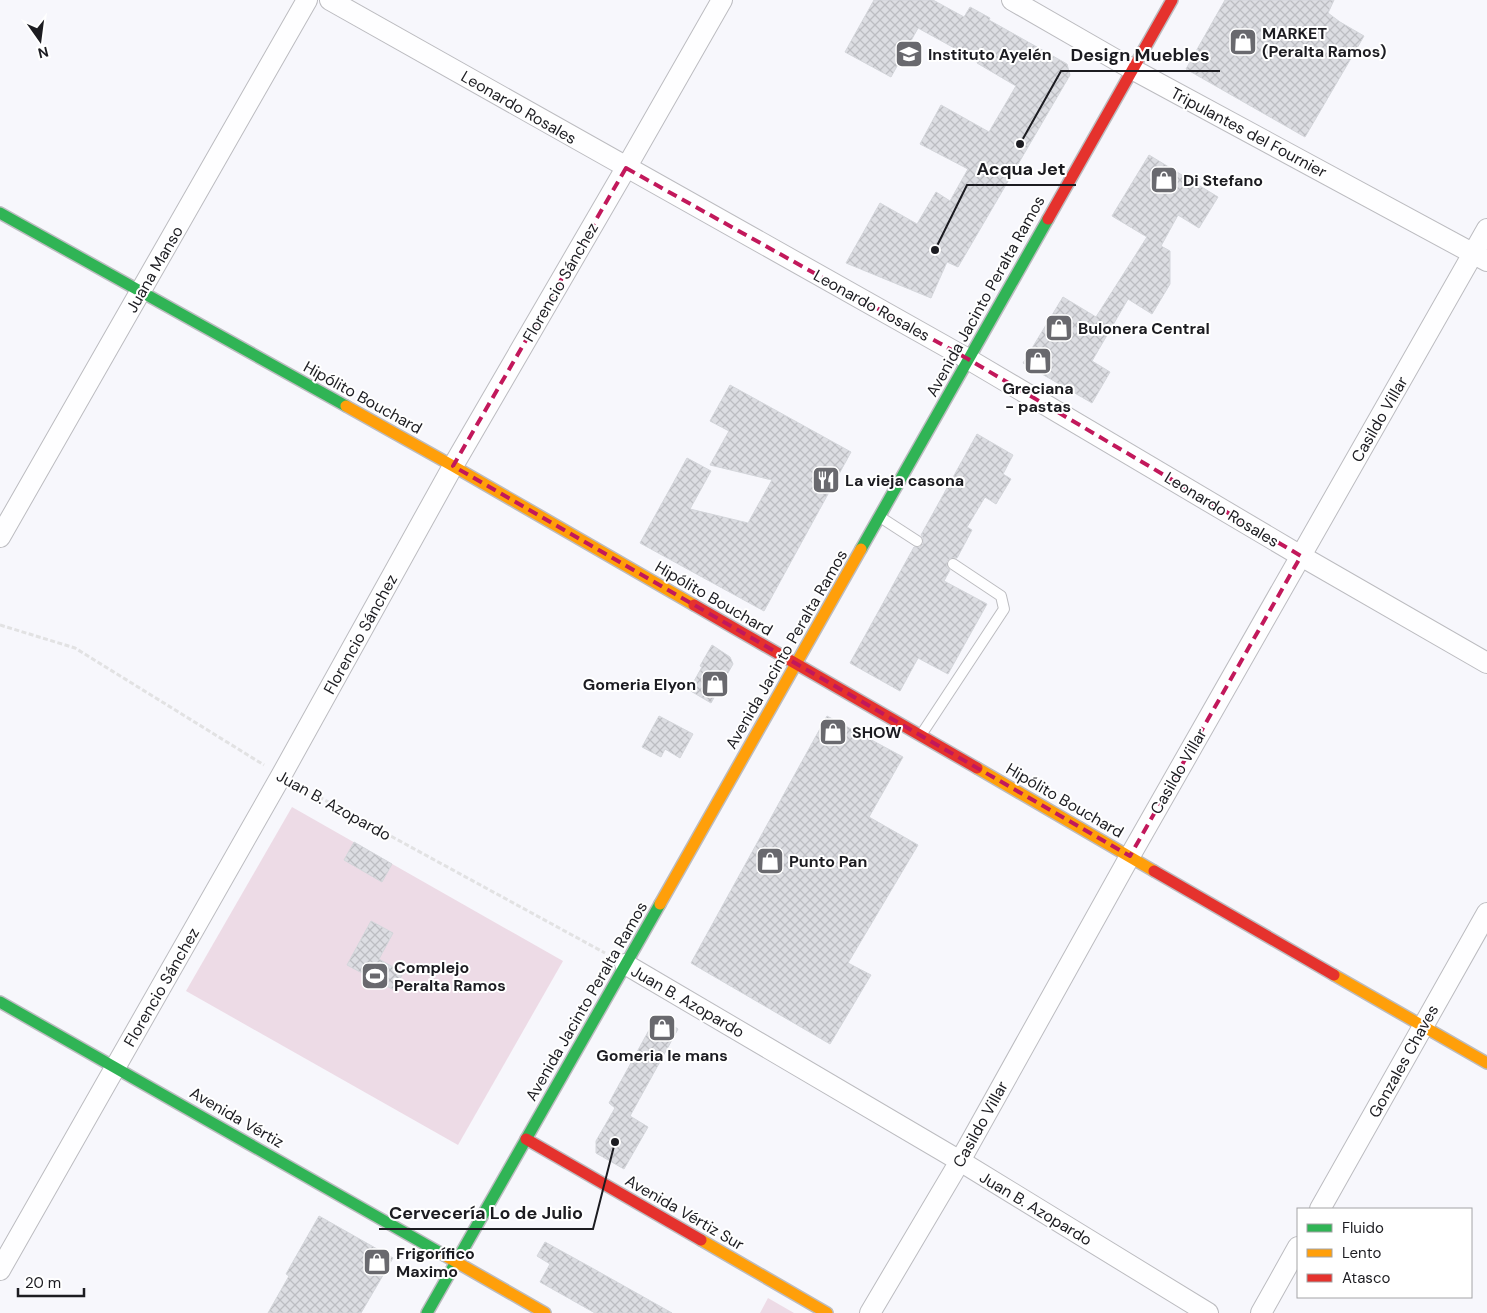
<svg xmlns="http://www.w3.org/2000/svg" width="1487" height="1313" font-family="'DM Sans',sans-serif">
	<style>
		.green { fill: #eddbe6 }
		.building { fill: url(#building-cross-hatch); stroke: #d4d6db }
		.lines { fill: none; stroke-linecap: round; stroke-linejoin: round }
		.lane-casing { stroke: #bcbcc0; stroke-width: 12 }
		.street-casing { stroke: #bcbcc0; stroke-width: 22 }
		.fast-casing { stroke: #bcbcc0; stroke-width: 14 }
		.slow-casing { stroke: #bcbcc0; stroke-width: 14 }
		.jam-casing { stroke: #bcbcc0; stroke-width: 14 }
		.path { stroke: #e2e2e3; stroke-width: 3; stroke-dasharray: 5 2.5; stroke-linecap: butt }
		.lane { stroke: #fefeff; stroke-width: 10 }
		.street { stroke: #fefeff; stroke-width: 20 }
		.fast { stroke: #30b455; stroke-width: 11 }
		.slow { stroke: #ff9f0a; stroke-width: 11 }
		.jam { stroke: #e5322d; stroke-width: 11 }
		.marked { fill: none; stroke: #c2185b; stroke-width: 4; stroke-dasharray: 10 6; stroke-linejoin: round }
		.labels { text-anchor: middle; stroke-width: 4; stroke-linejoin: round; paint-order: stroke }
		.poi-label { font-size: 16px; font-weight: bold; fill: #1c1c21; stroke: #fff; text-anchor: start }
		.street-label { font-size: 16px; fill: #1c1c21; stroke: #fff }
		.leader { fill: none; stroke: #1c1c21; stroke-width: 2 }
		.callout-dot { fill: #1c1c21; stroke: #fff; stroke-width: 2 }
		.callout-label { font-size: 18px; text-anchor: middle; font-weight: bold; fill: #1c1c21; stroke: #fff; stroke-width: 4; stroke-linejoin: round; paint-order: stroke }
	</style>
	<defs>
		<pattern id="building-cross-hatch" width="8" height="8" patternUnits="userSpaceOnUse" patternTransform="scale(1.25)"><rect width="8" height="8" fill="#dcdde2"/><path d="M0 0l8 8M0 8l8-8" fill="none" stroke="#bcbdc2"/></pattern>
	</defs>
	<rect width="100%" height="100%" fill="#f7f7fc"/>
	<!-- green -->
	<g class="green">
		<path d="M292 807 563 961 458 1145 186 991Z"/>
		<path d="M768 1298 794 1313H760Z"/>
	</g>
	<!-- building -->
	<g class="building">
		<path d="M874 0H933L964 17 970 7 990 18 989 20 1067 64 1070 75 958 267 947 262 931 298 846 263 880 203 917 224 936 192 950 201 968 169 920 144 941 105 989 132 1016 86 977 63 978 61 918 28 891 77 845 52Z"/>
		<path d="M1225 0H1334L1328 13 1340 22 1364 36 1305 137 1186 69Z"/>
		<path d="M1149 155 1218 197 1199 228 1178 215 1161 246 1170 251V284L1152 314 1128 299 1092 361 1110 372 1092 403 1023 363 1063 297 1096 317 1147 237 1112 216Z"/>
		<path d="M730 385 851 452 764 611 640 543 687 458 711 471 690 509 748 523 772 480 710 465 729 431 710 421Z"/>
		<path d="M977 434 1013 455 1003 474 1011 479 996 504 985 497 967 527 972 530 957 558H950L947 561V567L950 570 944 581 987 604 948 674 918 658 900 691 850 663 914 547H920L923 544V538L921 535Z"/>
		<path d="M712 645 730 657 733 664 711 703 689 690 702 667 700 666Z"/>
		<path d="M659 716 693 734 680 758 665 749 661 757 642 747Z"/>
		<path d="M827 716 903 757 869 817 918 845 848 963 871 975 830 1044 691 963Z"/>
		<path d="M354 842 392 864 382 882 344 860Z"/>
		<path d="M371 921 393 933 379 959 403 973 394 990 347 965Z"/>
		<path d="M662 1019 678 1029 630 1116 648 1127 624 1169 596 1153V1141L615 1108 609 1103 654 1021Z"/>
		<path d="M319 1216 393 1258 361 1313H268L289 1276 286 1274Z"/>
		<path d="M545 1242 592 1268 672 1313H595L540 1282 550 1264 537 1256Z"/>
	</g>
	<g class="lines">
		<!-- lane casing -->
		<g class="lane-casing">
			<g id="lane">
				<path d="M880 517 917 541"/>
				<path d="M921 735 1004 609 1001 596 953 564"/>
			</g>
		</g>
		<!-- street casing -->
		<g class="street-casing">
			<g id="street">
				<path d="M330 0 968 359 1301 556 1487 663"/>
				<path d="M1012 0 1132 69 1487 261"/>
				<path d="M0 537 307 0"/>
				<path d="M625 964 960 1161 1208 1313"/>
				<path d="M1320 1209 1487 913"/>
				<path d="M0 1270 281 776 453 466 626 168 722 0"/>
				<path d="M870 1313 960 1161 1130 856 1487 229"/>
				<path d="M1261 1313 1298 1247"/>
			</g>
		</g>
		<!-- fast casing -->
		<g class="fast-casing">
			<g id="fast">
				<path d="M0 213 346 406"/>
				<path d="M861 549 1048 219"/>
				<path d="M0 1002 444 1255"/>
				<path d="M427 1313 660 904"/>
			</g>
		</g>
		<!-- slow casing -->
		<g class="slow-casing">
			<g id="slow">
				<path d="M346 406 453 466 694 605"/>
				<path d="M977 768 1154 871"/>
				<path d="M660 904 861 549"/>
				<path d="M1334 975 1487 1063"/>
				<path d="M701 1240 827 1313"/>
				<path d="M444 1255 545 1313"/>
			</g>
		</g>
		<!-- jam casing -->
		<g class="jam-casing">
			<g id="jam">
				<path d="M1048 219 1172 0"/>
				<path d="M694 605 977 768"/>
				<path d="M1154 871 1334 975"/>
				<path d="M526 1139 701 1240"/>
			</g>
		</g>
		<!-- path -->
		<g class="path">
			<path d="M0 625 75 648 264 765"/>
			<path d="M299 786 605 953"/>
		</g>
		<!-- lane -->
		<use href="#lane" class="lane"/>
		<!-- street -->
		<use href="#street" class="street"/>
		<!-- fast -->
		<use href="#fast" class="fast"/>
		<!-- slow -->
		<use href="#slow" class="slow"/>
		<!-- jam -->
		<use href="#jam" class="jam"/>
	</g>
	<!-- marked area -->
	<path class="marked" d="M626 168 968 359 1301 556 1130 856 453 466Z"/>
	<!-- icons -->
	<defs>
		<g id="shop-square" transform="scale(1.4375)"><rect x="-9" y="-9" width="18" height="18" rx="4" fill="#69696e" stroke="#fff"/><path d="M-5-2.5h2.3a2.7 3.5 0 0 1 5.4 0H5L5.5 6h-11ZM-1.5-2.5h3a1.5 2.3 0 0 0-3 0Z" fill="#fff"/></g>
		<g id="school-square" transform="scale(1.4375)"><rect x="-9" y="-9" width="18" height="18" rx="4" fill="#69696e" stroke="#fff"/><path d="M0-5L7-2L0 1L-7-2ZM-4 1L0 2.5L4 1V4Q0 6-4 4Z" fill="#fff"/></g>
		<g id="restaurant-square" transform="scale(1.4375)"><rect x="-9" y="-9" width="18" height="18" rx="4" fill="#69696e" stroke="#fff"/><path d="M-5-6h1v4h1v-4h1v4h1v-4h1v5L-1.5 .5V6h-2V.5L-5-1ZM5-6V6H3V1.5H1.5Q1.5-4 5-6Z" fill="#fff"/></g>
		<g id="stadium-square" transform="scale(1.4375)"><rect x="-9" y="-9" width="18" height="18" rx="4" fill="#69696e" stroke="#fff"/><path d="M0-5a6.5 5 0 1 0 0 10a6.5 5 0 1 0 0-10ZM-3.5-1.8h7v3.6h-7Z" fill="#fff"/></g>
	</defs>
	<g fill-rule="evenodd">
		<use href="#shop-square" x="1243" y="42"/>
		<use href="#school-square" x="909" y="54"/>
		<use href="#shop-square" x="1164" y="180"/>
		<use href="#shop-square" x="1059" y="328"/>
		<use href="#shop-square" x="1038" y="361"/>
		<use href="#restaurant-square" x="826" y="480"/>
		<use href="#shop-square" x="715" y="684"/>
		<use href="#shop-square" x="833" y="732"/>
		<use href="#shop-square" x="770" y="861"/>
		<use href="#stadium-square" x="375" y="976"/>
		<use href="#shop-square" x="662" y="1028"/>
		<use href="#shop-square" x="377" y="1262"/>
	</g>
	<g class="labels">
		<!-- poi labels -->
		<g class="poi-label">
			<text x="1262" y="39">MARKET<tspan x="1262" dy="18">(Peralta Ramos)</tspan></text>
			<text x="928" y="60">Instituto Ayelén</text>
			<text x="1183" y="186">Di Stefano</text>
			<text x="1078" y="334">Bulonera Central</text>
			<text x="1038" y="394" text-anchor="middle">Greciana<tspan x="1038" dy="18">- pastas</tspan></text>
			<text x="845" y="486">La vieja casona</text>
			<text x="696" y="690" text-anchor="end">Gomeria Elyon</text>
			<text x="852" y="738">SHOW</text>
			<text x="789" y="867">Punto Pan</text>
			<text x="394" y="973">Complejo<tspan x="394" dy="18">Peralta Ramos</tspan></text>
			<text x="662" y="1061" text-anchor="middle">Gomeria le mans</text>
			<text x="396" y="1259">Frigorífico<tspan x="396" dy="18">Maximo</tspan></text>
		</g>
		<!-- street labels -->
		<g class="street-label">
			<text transform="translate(519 107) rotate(30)" y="6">Leonardo Rosales</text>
			<text transform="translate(1249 132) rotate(28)" y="6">Tripulantes del Fournier</text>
			<text transform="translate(154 269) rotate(-60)" y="6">Juana Manso</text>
			<text transform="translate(560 282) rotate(-60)" y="6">Florencio Sánchez</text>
			<text transform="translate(985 296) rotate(-61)" y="6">Avenida Jacinto Peralta Ramos</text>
			<text transform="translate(872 305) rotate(29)" y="6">Leonardo Rosales</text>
			<text transform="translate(363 397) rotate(29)" y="6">Hipólito Bouchard</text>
			<text transform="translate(1379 419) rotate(-60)" y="6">Casildo Villar</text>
			<text transform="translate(1222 509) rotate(31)" y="6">Leonardo Rosales</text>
			<text transform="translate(714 598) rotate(30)" y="6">Hipólito Bouchard</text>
			<text transform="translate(360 634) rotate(-61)" y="6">Florencio Sánchez</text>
			<text transform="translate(786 649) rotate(-60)" y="6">Avenida Jacinto Peralta Ramos</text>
			<text transform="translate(1178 771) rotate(-60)" y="6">Casildo Villar</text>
			<text transform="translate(1065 800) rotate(30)" y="6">Hipólito Bouchard</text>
			<text transform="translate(334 805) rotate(29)" y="6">Juan B. Azopardo</text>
			<text transform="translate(161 987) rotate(-60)" y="6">Florencio Sánchez</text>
			<text transform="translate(586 1001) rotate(-60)" y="6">Avenida Jacinto Peralta Ramos</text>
			<text transform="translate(688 1001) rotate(30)" y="6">Juan B. Azopardo</text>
			<text transform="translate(1403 1061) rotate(-61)" y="6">Gonzales Chaves</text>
			<text transform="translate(237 1117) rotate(30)" y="6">Avenida Vértiz</text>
			<text transform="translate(980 1124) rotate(-61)" y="6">Casildo Villar</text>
			<text transform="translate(1036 1208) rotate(31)" y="6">Juan B. Azopardo</text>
			<text transform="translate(685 1212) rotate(30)" y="6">Avenida Vértiz Sur</text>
		</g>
	</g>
	<!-- callouts -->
	<path class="leader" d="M1020 144L1061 71H1220M935 250L967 185H1076M615 1142L593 1229H379"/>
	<g class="callout-dot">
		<circle cx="1020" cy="144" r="5"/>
		<circle cx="935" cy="250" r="5"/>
		<circle cx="615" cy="1142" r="5"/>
	</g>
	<g class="callout-label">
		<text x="1140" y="61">Design Muebles</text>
		<text x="1021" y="175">Acqua Jet</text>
		<text x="486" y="1219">Cervecería Lo de Julio</text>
	</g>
	<!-- legend -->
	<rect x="1297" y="1208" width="175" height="90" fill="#ffffff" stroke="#a4a4a6"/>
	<rect x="1307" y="1224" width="25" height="8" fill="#30b455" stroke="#a4a4a6"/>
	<text x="1342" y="1233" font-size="15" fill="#1c1c21">Fluido</text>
	<rect x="1307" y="1249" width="25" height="8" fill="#ff9f0a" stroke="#a4a4a6"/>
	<text x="1342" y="1258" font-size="15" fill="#1c1c21">Lento</text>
	<rect x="1307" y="1274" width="25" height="8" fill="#e5322d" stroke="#a4a4a6"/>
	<text x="1342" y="1283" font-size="15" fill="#1c1c21">Atasco</text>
	<!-- north arrow -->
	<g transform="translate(40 40) rotate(166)" stroke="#ffffff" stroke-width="4" paint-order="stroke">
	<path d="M0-4L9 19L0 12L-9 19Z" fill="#1c1c21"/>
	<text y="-8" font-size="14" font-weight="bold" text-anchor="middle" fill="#1c1c21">N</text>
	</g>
	<!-- scale -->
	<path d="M18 1288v8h66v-8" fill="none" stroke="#1c1c21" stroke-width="2.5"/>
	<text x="25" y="1288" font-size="15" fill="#1c1c21" stroke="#ffffff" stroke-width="4" paint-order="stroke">20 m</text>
</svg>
